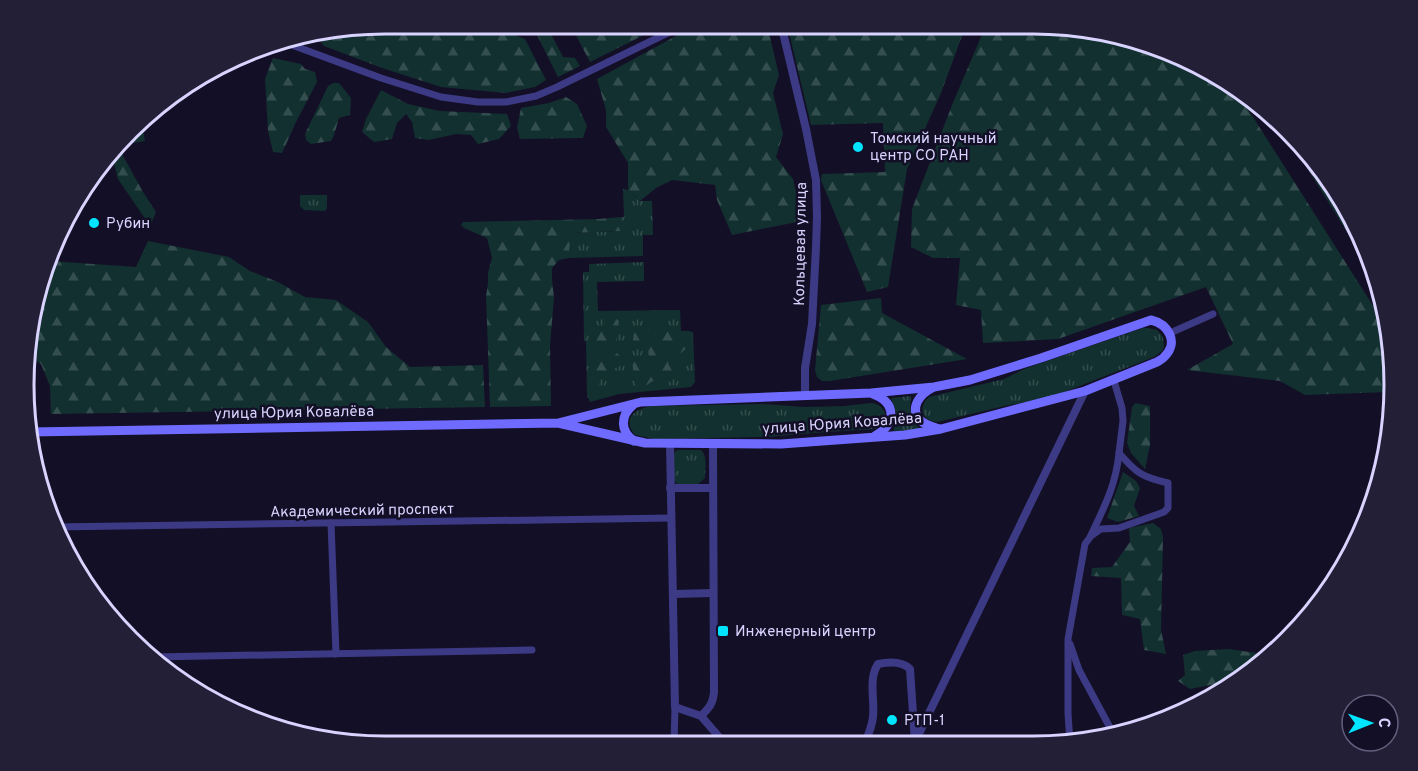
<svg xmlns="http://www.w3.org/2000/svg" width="1418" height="771" font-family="Overpass,sans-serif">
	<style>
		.grass { fill: url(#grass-tufts) }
		.forest { fill: url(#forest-firs) }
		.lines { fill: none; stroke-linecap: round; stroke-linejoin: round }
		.minor { stroke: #3d3a85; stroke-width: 7 }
		.tertiary { stroke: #3d3a85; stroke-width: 8 }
		.secondary { stroke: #6f6bff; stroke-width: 9 }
		.poi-dot { fill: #00e5ff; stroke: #130f26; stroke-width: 2 }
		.labels { text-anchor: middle; stroke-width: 5; stroke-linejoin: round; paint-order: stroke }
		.poi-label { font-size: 15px; fill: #d9d4ff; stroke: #130f26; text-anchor: start }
		.street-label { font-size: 15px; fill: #d9d4ff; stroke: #130f26 }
		.rim { fill: none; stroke: #d9d4ff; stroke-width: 3 }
	</style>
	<defs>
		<pattern id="grass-tufts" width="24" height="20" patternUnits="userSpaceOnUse" patternTransform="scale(1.5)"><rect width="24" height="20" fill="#12302f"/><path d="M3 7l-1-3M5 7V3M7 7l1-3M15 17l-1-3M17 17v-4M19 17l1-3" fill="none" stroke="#344d4e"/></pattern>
		<pattern id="forest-firs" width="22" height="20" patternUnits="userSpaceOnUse" patternTransform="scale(1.5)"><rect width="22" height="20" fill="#12302f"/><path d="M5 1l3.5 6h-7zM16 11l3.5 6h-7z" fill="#344d4e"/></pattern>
	</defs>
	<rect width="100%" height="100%" fill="#130f26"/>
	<!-- grass -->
	<g class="grass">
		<path d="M623 189 628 190 640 201H652L653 235H643V256L569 258V233L621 231V217H624Z"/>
		<path d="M300 195H327V208L325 211 304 210 300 206Z"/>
		<path d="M644 262V281L597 282 598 311 680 310 681 332H693L695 382 691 387 619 394 590 402 587 395 586 341H584L583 272H589V264Z"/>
		<path d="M1143 328H1148L1157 330 1163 337 1164 347 1162 351 1154 357 1059 394 1030 402 1009 405 937 422C922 421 917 407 929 397L1004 379 1024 369Z"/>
		<path d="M911 396C910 409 909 418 919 428L918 430 893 432C898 415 897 415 891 398Z"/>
		<path d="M871 403C889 405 891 425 873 429L814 433 768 437 654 439 635 435C621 418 636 408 653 406L763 404 804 407 844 406Z"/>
		<path d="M677 450H701C708 456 705 469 705 478L697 485 677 484 673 479V454Z"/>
	</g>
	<!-- forest -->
	<g class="forest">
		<path d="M386 24H447L457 32 472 34 507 32 525 39 546 80 535 87 506 93 441 87 382 68 324 46 316 36Z"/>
		<path d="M546 24 563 57 575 58 580 66 558 77 532 25Z"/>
		<path d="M570 24H659L660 27 590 62Z"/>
		<path d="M698 24H767L779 75 773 93 783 134 776 157 793 179 802 221 732 235 717 200 715 185 672 180 656 188 640 201 628 190V163L606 127V110L597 79Z"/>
		<path d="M787 24 966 25 941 93 907 169 888 287 867 292 821 180 822 174 885 172 883 123 811 125Z"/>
		<path d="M986 25H1056L1126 36 1213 72 1239 95 1384 323 1388 392 1305 395 1280 381 1187 370 1233 344 1206 287 1058 339 983 343 981 310 956 305 960 258H933L911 247 912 209 952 105Z"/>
		<path d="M273 58 301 64 305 69 315 72 317 82 296 122 282 153 273 152 268 131 265 79Z"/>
		<path d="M333 83H339L351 98 350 115 339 118 334 135 331 141 311 144 306 140 305 134 328 86Z"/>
		<path d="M381 90 408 104 440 111 507 114 511 126 499 139 478 144 471 135 456 134 429 140 415 138 412 122 406 114 397 123 392 139 374 142 362 132 366 119Z"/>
		<path d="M566 97 577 104 587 126 583 138 520 139 517 128 521 108 549 103Z"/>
		<path d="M142 124 145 141 126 144 122 154 143 192 156 212 150 226 118 179 112 156Z"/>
		<path d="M1289 139 1319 165 1372 272Z"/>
		<path d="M621 217V231L570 233 569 258 559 260 552 268V279L554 298 550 345 551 406 490 407 486 296 488 283V273L492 258 487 238 464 228 461 225 463 222 599 219Z"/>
		<path d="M148 241 229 257 250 271 278 282 305 297 336 300 368 322 386 347 410 367 483 365 485 407 51 414 50 386 41 364 30 357 36 292 50 261 136 267Z"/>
		<path d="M881 298 882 313 967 359 830 381H822L817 377 815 370 821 305Z"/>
		<path d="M607 316 614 317 619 321 615 349 608 352V357L612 358 617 353 621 357 620 366C610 371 607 369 599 377L598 390 592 392 591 381V341C599 334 604 327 607 316Z"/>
		<path d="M667 331H690L693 338 687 348 668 363 672 371 674 378 669 382 661 378 651 382 644 387 635 385 632 360 636 359 646 362 649 358 648 348 645 344 638 346 633 340 634 333C646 335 657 337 667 331Z"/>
		<path d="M1135 403 1150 406V445L1145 469 1131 453 1127 443 1132 407Z"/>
		<path d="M1123 472 1136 481 1140 488 1134 506 1139 516 1118 522 1107 518Z"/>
		<path d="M1153 523 1161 529 1163 537 1161 630 1166 654 1144 650 1140 619 1122 615 1121 578 1091 576 1092 568 1112 567 1130 542 1129 528Z"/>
		<path d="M1229 649 1269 655 1242 679 1190 689 1178 681 1185 675 1183 655 1195 651Z"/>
	</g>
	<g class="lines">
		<!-- minor -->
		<g class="minor">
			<path d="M281 41 381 78 441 97 478 102H506L536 96 557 87 686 24"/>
			<path d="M1170 333 1213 314"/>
			<path d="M331 523 336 654"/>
			<path d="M54 527 671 518"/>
			<path d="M1091 535C1105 506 1116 484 1119 453"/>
			<path d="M1070 644 1079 670 1114 735"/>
			<path d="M154 657 532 650"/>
			<path d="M1070 744 1068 713V639L1085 544 1091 536 1101 529 1119 528 1164 512 1168 508V483C1142 477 1136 473 1119 453L1123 421 1122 408 1114 381"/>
			<path d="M674 745 675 707"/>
		</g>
		<!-- tertiary -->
		<g class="tertiary">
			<path d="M781 24 806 129 816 180 817 217 816 247 812 324 805 368V396"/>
			<path d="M670 444 675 707 701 716 726 745"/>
			<path d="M670 488H713"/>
			<path d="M674 594 713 593"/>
			<path d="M701 716C709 708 713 704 714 692L713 444"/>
			<path d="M914 744 1085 391"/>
			<path d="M864 745C868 736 872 726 873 717 875 700 868 679 878 664 888 662 902 661 910 669L915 743"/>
		</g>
		<!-- secondary -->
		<g class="secondary">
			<path d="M932 388C920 394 909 408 920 420 925 425 933 427 939 429"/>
			<path d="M873 394C897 403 896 424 875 436"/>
			<path d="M633 405C620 416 620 431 634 441"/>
			<path d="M30 432 558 423 641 402 871 393 934 387 970 380 1041 358 1151 320C1168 324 1179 342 1165 356 1163 359 1160 360 1157 362L1085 391 941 429 905 435 781 444 645 443 558 423"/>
		</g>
	</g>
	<!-- markers -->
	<g class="poi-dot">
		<circle cx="858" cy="147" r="6"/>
		<circle cx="94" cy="223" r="6"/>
		<rect x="717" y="625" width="12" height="12" rx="3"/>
		<circle cx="892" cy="720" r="6"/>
	</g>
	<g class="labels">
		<!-- poi labels -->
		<g class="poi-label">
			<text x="870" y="143">Томский научный<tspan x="870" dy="17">центр СО РАН</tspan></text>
			<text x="106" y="228">Рубин</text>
			<text x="735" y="636">Инженерный центр</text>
			<text x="904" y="725">РТП-1</text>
		</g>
		<!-- street labels -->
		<g class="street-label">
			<text transform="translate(800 244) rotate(-89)" y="5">Кольцевая улица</text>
			<text transform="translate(294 412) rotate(-1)" y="5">улица Юрия Ковалёва</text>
			<text transform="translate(842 423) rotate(-4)" y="5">улица Юрия Ковалёва</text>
			<text transform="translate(362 510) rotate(-1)" y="5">Академический проспект</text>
		</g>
	</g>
	<!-- crop -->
	<path d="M0 0H1418V771H0ZM385 34H1033A351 351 0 0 1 1384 385V385A351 351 0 0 1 1033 736H385A351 351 0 0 1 34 385V385A351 351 0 0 1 385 34Z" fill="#231f37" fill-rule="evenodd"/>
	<path class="rim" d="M385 34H1033A351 351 0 0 1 1384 385V385A351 351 0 0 1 1033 736H385A351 351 0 0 1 34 385V385A351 351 0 0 1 385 34Z"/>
	<!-- north arrow -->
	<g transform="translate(1370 723) rotate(89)"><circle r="28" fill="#130f26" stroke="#625e7d" stroke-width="1.5"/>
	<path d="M0-4.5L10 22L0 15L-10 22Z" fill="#00e5ff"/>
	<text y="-9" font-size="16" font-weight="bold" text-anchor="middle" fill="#d9d4ff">С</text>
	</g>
</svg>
